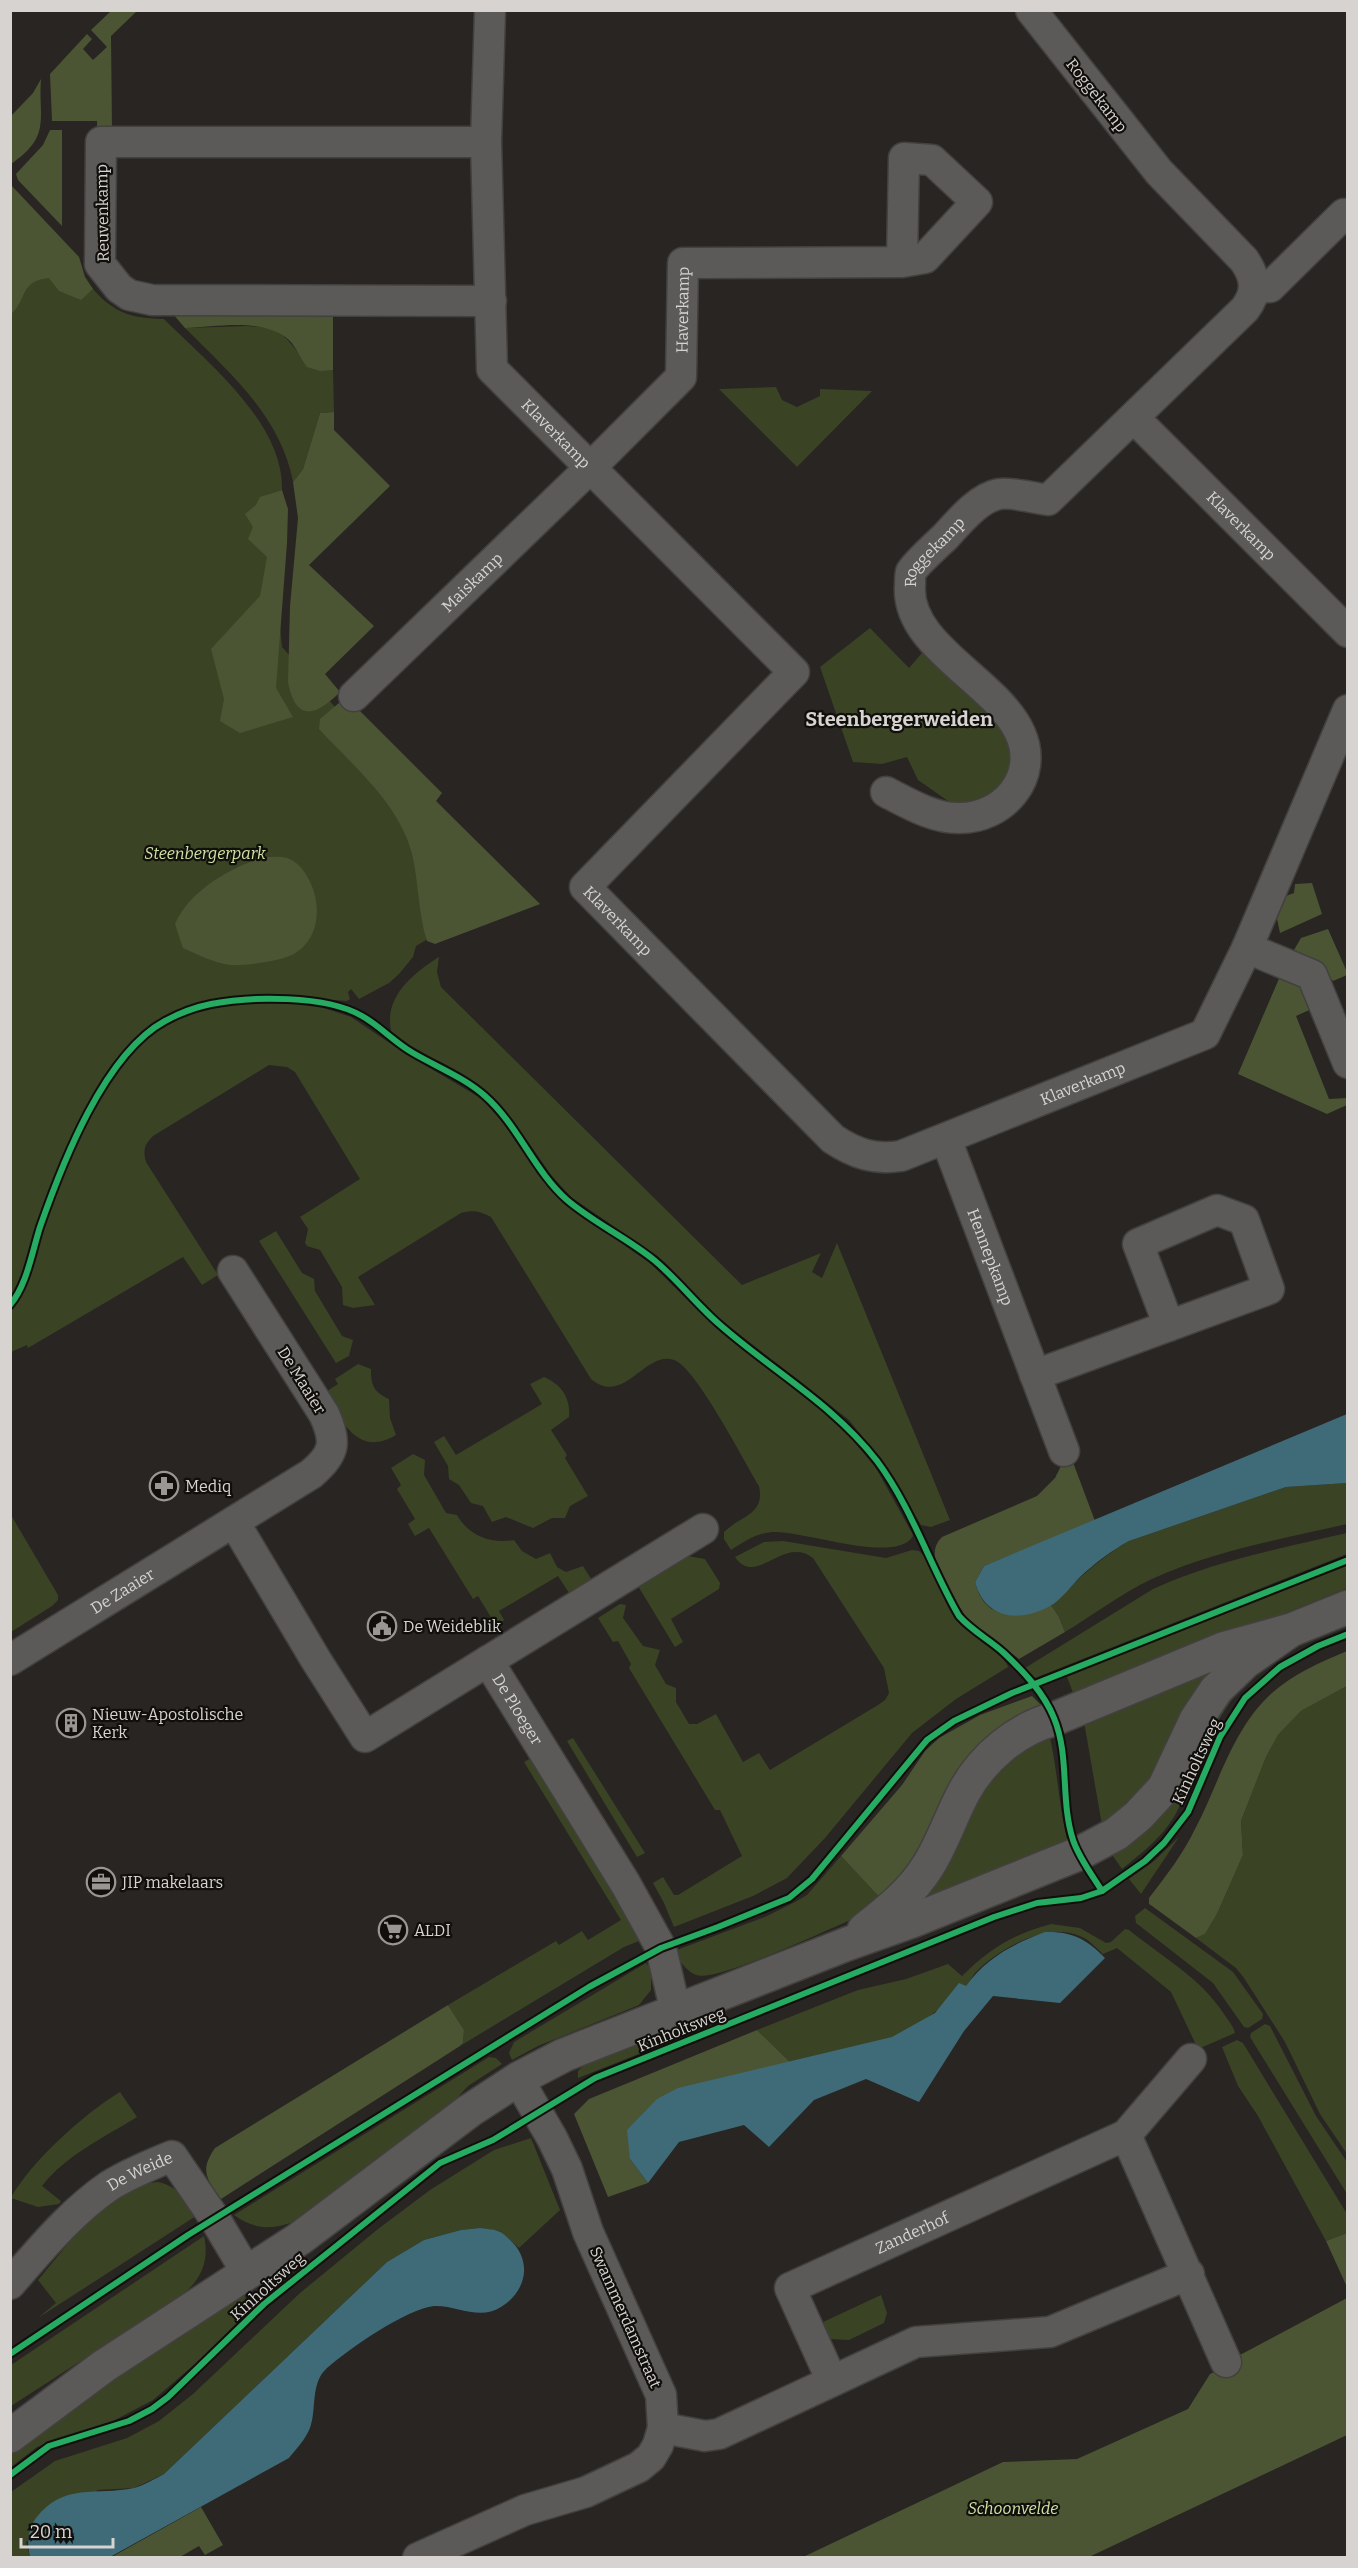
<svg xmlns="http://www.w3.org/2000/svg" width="1358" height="2568" font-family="Bitter,serif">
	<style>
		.green { fill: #3b4325 }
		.forest { fill: #4b5534 }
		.water { fill: #3f6b78 }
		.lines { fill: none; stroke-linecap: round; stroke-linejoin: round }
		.street-casing { stroke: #43413f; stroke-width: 33 }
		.secondary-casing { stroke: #43413f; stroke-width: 36 }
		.street { stroke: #5b5a58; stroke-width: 30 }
		.secondary { stroke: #5b5a58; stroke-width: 33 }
		.cycleway-casing { stroke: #110f0c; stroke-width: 10 }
		.cycleway { stroke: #26ab63; stroke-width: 6 }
		.labels { text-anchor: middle; stroke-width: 4.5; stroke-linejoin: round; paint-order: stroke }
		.street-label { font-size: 16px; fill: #d6d3d0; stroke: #110f0c }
		.park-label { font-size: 16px; font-style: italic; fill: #cfe4a3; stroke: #110f0c }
		.poi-label { font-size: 16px; fill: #d6d3d0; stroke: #110f0c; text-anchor: start }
		.quarter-label { font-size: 20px; font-weight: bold; fill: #d6d3d0; stroke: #110f0c }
	</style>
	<rect width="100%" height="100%" fill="#282522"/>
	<!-- green -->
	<g class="green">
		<path d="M10 224 83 297 93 289C115 314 132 318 164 319 208 363 284 423 282 490L267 495 282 647 501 895 416 946 413 957 399 974 389 983 359 999 351 989 348 992 350 999 347 1001 334 1000 324 1008 351 1017 403 1052 482 1099 506 1126 544 1181 565 1204 651 1264 715 1327 842 1427 876 1468 912 1533 913 1536C896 1565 803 1530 773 1532 757 1533 745 1541 731 1550L724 1539V1532C742 1515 765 1515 759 1486 745 1463 695 1366 674 1360 645 1350 624 1407 591 1379L491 1217C480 1211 473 1210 461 1213L358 1277 375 1305 353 1308 343 1305 342 1287 320 1250 307 1246 305 1243 308 1229 300 1217 360 1179 295 1072 287 1067 269 1065 153 1136C144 1145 143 1150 146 1162L218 1275 202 1285 183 1257 28 1348 27 1345 11 1352Z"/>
		<path d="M247 326C256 327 268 327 276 331 300 344 300 372 333 370L334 412 320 413 303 469 293 482C281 417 230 373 185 328Z"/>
		<path d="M776 387 782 400 797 407 820 396V389L872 391 797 467 719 389Z"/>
		<path d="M870 628 909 668 928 646 1012 736 1015 770 995 792 959 806 951 803 918 780 907 757 882 764 853 762 820 667Z"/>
		<path d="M439 957 437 972 441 987 742 1285 821 1253 812 1272 822 1278 837 1243 950 1520 931 1527 921 1525 883 1463 849 1420 721 1320 657 1256 571 1197 551 1175 513 1120 488 1093 476 1083 408 1044 391 1031C384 997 412 974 439 957Z"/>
		<path d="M276 1231 302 1273 314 1279 315 1291 342 1336 353 1340 349 1356 336 1363 259 1241Z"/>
		<path d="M358 1364 371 1369C371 1386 374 1392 389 1399L390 1418 396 1435C357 1458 343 1421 324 1393L338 1384 335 1379Z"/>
		<path d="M544 1377C561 1384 571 1398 569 1417L551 1430 567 1455 565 1458 588 1496 570 1506 565 1518H552L533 1528 506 1517 492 1522 483 1506 471 1503 459 1485 449 1479 448 1466 434 1442 444 1436 456 1455 542 1404 530 1384Z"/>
		<path d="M413 1454 425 1460 424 1475 446 1513 457 1515C469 1536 491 1544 514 1540L522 1551 536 1559 550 1553 557 1567 566 1572 583 1566 593 1582 571 1596 558 1576 499 1611 504 1620 497 1627 478 1596 473 1599 429 1528 415 1536 408 1524 415 1519 397 1489 401 1485 391 1468Z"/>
		<path d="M1347 1483V1524C1282 1539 1213 1551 1152 1579 1122 1593 1093 1615 1065 1632L1059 1617 1051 1605C1075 1582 1099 1558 1129 1541L1286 1487Z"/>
		<path d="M11 1515 58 1595V1600L52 1606 11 1632Z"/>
		<path d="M1347 1533V1554L1035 1678 1025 1668 1153 1589C1214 1561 1282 1548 1347 1533Z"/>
		<path d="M783 1541 886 1558 912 1550 919 1551C936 1566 941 1601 957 1621 967 1634 1005 1653 1008 1667L956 1699 912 1733 825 1838 787 1878 753 1896 674 1927 664 1903 653 1883 663 1877 674 1895H678L742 1856 720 1810H715L629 1668 631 1664 618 1641 613 1642 598 1618 620 1604 626 1605 623 1618 643 1646 660 1650 655 1665 666 1684 676 1688V1702L689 1724H697L716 1714 743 1762 759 1753 770 1770 878 1705 885 1700 889 1693 884 1668 813 1558C783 1535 756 1588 735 1557L764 1542Z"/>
		<path d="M687 1556 705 1559 720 1583 719 1589 671 1619 683 1642 675 1647 638 1586Z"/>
		<path d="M1347 1564V1588L1075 1698 1067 1677Z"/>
		<path d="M1302 1643C1276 1660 1250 1676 1231 1701 1205 1736 1195 1779 1174 1817 1162 1837 1141 1854 1122 1869L1108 1849 1210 1715 1267 1658Z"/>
		<path d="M1226 1659 1158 1775 1103 1831 1083 1716Z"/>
		<path d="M1347 1686V2154L1320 2114 1285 2042 1244 1978 1236 1968 1196 1938 1205 1934 1217 1914 1243 1855 1241 1821 1266 1757 1278 1735 1301 1711Z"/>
		<path d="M1048 1729C1058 1768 1058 1807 1069 1846L915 1910 978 1787Z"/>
		<path d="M573 1738 645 1853 637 1857 567 1741Z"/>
		<path d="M533 1757 630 1918 639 1941 624 1947 460 2046 463 2043 464 2030 448 2005 556 1941 559 1945 582 1931 588 1940 621 1920 524 1762Z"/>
		<path d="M1179 1837 1141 1894 1129 1879 1154 1861Z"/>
		<path d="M841 1856 882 1900 864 1914C838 1925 716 1983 696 1975 686 1971 679 1960 674 1951L767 1916 793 1903 807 1895Z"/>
		<path d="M1145 1908 1233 1972 1263 2014 1262 2019 1248 2028 1244 2027 1213 1983 1136 1923 1135 1916Z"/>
		<path d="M1051 1924 1080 1928 1106 1943 1111 1942 1125 1929 1129 1930C1162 1957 1200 1977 1224 2014 1228 2020 1234 2027 1235 2033L1198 2049 1171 1992 1117 1948 1103 1954C1097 1949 1092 1943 1086 1939 1052 1918 999 1948 975 1973 971 1978 969 1984 964 1988 948 2001 932 2016 914 2027 880 2047 830 2053 791 2063L757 2030 858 1990 906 1979 948 1964 962 1976C989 1949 1013 1934 1051 1924Z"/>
		<path d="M646 1963 651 1968V1990L639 2005 538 2046 512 2060 509 2053 514 2042Z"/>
		<path d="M1265 2024 1270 2026 1316 2116 1347 2162V2194L1250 2037 1251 2033Z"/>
		<path d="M670 2028 674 2040 578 2078V2071L584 2065Z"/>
		<path d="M1237 2040 1243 2043 1347 2214V2233L1326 2241 1258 2116 1238 2086 1222 2047Z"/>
		<path d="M489 2057 496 2058 502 2064 468 2086 456 2099 296 2221C273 2230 255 2230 234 2215Z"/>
		<path d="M120 2092 137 2117C105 2137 66 2155 42 2186L61 2201 59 2204 38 2207 11 2198C30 2162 85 2113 120 2092Z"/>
		<path d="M531 2138 560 2210 519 2248 500 2231 480 2228 461 2230 424 2240 387 2262 164 2474 134 2488 98 2490 26 2542 30 2557 11 2558V2492L55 2461 127 2438 159 2421 193 2394 300 2293 378 2229 430 2190 494 2150Z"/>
		<path d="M158 2182C178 2186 186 2200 196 2216L38 2318 56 2303 38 2280C69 2245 107 2185 158 2182Z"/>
		<path d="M204 2236C210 2262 200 2281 180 2297L11 2406V2365Z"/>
		<path d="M243 2294 253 2307 195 2364 153 2400 113 2421 37 2447 11 2467V2446Z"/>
		<path d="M881 2295 887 2313 884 2323 849 2340 830 2339 823 2322Z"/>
	</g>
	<!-- forest -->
	<g class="forest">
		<path d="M111 11H137L111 36 112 130 97 131V121H52L50 74 87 34 92 39 83 49 93 60 107 47 91 30Z"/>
		<path d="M41 79C38 119 52 136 11 164V116L33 93Z"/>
		<path d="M50 130H62V226L18 180 16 174 43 145Z"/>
		<path d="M11 185 79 257 85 277 93 289 81 300 59 291 49 278C19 281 28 299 11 314Z"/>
		<path d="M333 310V370L320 371 307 367C301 359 296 347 289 340 263 317 217 327 185 328L172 313Z"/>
		<path d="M334 412V430L390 486 309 565 374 626 325 674 340 692C316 716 296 723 288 682L290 606 298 518 293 482 303 469 320 413Z"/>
		<path d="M282 490 288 509 287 543 276 688 293 717 240 733 220 721 224 699 211 649 260 596 267 557 248 539 253 527 245 514 256 505 260 497Z"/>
		<path d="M346 697 442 793 436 801 540 904 435 944 427 941C418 913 419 883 412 854 399 803 353 766 319 729L320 719Z"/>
		<path d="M264 857C271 857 280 856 287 858 297 861 305 871 309 880 322 904 320 939 294 954 282 961 245 966 231 965 214 963 199 955 183 948L175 924C190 890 230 868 264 857Z"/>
		<path d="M1312 883 1322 914 1280 933 1276 914 1280 898 1294 893 1295 884Z"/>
		<path d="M1328 929 1347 972V975L1333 981 1314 962 1294 950 1301 938Z"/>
		<path d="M1281 974 1300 981 1316 1007 1296 1016 1329 1099 1347 1098V1105L1327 1114 1238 1074Z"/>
		<path d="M1071 1457 1095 1521 984 1566 975 1582C986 1624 1018 1616 1051 1605L1059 1617 1065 1632 1019 1659 968 1620 955 1600 935 1558C934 1549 936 1543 942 1537L1037 1496 1055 1478 1064 1460Z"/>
		<path d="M1347 1651V1686L1301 1711 1278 1735 1266 1757 1241 1821 1243 1855 1217 1914 1205 1934 1196 1938 1152 1906 1149 1904V1898C1166 1876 1183 1854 1195 1829 1219 1784 1232 1729 1272 1693 1293 1674 1321 1662 1347 1651Z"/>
		<path d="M1032 1696 1047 1711 931 1840 882 1900 841 1856 902 1785 925 1751 939 1738 980 1715Z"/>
		<path d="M448 2005 464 2030 463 2043 460 2046 221 2199C207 2179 199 2171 215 2148Z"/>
		<path d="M757 2030 791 2063 750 2073 630 2159 648 2183 608 2197 574 2114 589 2099Z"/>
		<path d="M1347 2233V2287L1326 2241Z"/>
		<path d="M1347 2298V2435L1089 2557 801 2558 1003 2462 1077 2459 1188 2409 1210 2374 1239 2361 1238 2356Z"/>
		<path d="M201 2507 223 2545 205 2555 199 2546 180 2557 110 2558Z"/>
	</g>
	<!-- water -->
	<g class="water">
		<path d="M1347 1414V1483L1286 1487 1129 1541C1111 1551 1095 1563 1080 1577 1071 1586 1061 1600 1050 1606 1019 1623 985 1619 975 1582L984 1566Z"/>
		<path d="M1045 1932C1071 1931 1087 1939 1105 1958L1060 2003 993 1996 964 2031 919 2102 866 2079 814 2100 769 2147 744 2125 679 2142 648 2183 630 2159 627 2130 657 2099 678 2088 892 2037 935 2013 959 1983 966 1986C986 1958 1013 1944 1045 1932Z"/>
		<path d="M480 2228C486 2229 493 2229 498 2231 502 2232 506 2236 509 2239 533 2260 527 2291 501 2307 479 2321 457 2305 434 2306 406 2309 349 2349 327 2368 310 2383 317 2409 310 2428 305 2440 297 2448 289 2458L110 2557H30C27 2543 27 2531 36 2518 64 2482 96 2496 134 2488 145 2485 154 2479 164 2474L387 2262 424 2240 461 2230Z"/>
	</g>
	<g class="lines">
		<!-- street casing -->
		<g class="street-casing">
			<g id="street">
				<path id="s1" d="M490 10 486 142 492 369 794 672 585 887 833 1139C856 1154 874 1160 901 1156L1205 1034 1247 948 1348 710"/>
				<path d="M486 142H101L100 264 119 288 129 295 152 300 491 301"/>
				<path d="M1255 288 1270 287 1344 214"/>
				<path id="s2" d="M1134 418 1348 632"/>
				<path id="s3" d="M354 696 590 468 681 377 683 263 902 262 925 258 977 202 932 160 904 158 902 262"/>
				<path id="s4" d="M886 792C908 803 932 818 958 818 1003 819 1040 777 1020 733 997 681 905 646 910 585 910 582 910 575 911 572 915 564 939 543 946 536 959 522 978 498 999 494 1011 492 1035 498 1048 500L1245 309C1258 292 1256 277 1244 260L1159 172 1031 10"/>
				<path d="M1247 948 1312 975 1348 1063"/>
				<path id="s5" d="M946 1139 1064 1451"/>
				<path d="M1035 1375 1269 1289 1244 1220 1217 1210 1138 1244 1169 1326"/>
				<path id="s6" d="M234 1522 316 1660 365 1737 488 1661 625 1883 661 1948 676 2013"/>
				<path id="s7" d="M10 1660 311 1474C335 1454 337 1442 324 1414L233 1271"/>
				<path d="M488 1661 703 1529"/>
				<path d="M1126 2135 1191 2059"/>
				<path id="s8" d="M10 2284C40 2250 71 2212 109 2186 128 2174 150 2165 172 2156L215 2219 247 2273"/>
				<path id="s9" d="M832 2381 790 2288 1126 2135 1226 2362"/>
				<path d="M663 2428 705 2436 719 2434 916 2342 1050 2332 1189 2274"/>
				<path d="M418 2558 525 2510 586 2492 639 2467 651 2457 658 2445 663 2428 661 2395 588 2232 567 2169 552 2138 518 2079"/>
			</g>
		</g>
		<!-- secondary casing -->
		<g class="secondary-casing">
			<g id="secondary">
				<path d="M864 1930C888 1911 912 1892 928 1866 943 1842 951 1816 964 1792 983 1757 1017 1729 1054 1719L1223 1649 1291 1630 1348 1607"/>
				<path d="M10 2436 104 2366 299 2239 469 2111 518 2079 564 2055 847 1944 912 1921 1078 1854 1116 1834 1138 1816 1164 1788 1196 1720 1216 1690 1245 1662 1291 1630"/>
			</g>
		</g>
		<!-- street -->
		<use href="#street" class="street"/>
		<!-- secondary -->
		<use href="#secondary" class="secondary"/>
		<!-- cycleway casing -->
		<g class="cycleway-casing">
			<g id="cycleway">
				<path d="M10 1305C27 1285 32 1252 40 1227 62 1164 104 1054 165 1021 178 1014 196 1007 211 1004 251 996 326 995 362 1016 380 1026 395 1043 413 1053 437 1067 465 1078 485 1096 518 1125 534 1171 567 1200 594 1223 627 1238 654 1260 677 1279 696 1304 719 1324 772 1371 832 1403 877 1461 912 1508 930 1566 959 1616 972 1631 990 1640 1004 1653 1024 1672 1044 1693 1054 1718 1070 1757 1060 1800 1073 1840 1079 1858 1092 1875 1102 1891"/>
				<path d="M10 2354 188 2235 589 1987 661 1948 718 1927 789 1898 812 1879 927 1740 954 1721 1012 1693 1348 1560"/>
				<path d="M10 2475 49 2446 129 2421 152 2409 168 2397 264 2304 440 2163 493 2140 595 2078 994 1917 1037 1903 1081 1898 1102 1891 1145 1861 1164 1843 1188 1812 1220 1737 1245 1698 1280 1667 1318 1646 1348 1634"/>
			</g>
		</g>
		<!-- cycleway -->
		<use href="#cycleway" class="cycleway"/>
	</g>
	<!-- icons -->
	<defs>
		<g id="pharmacy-ring" transform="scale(1.5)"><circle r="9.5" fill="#110f0c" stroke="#999693" stroke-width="1.5"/><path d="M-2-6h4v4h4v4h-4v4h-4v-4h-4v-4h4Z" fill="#999693"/></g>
		<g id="civic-ring" transform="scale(1.5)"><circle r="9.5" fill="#110f0c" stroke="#999693" stroke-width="1.5"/><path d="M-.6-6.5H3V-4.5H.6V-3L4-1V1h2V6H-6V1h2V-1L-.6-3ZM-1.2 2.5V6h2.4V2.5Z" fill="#999693"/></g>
		<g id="building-ring" transform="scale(1.5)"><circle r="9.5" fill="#110f0c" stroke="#999693" stroke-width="1.5"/><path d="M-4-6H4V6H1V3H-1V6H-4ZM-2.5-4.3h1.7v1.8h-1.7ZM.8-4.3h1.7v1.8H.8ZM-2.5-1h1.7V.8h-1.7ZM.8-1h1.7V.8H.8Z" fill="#999693"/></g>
		<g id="office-ring" transform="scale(1.5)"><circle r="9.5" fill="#110f0c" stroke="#999693" stroke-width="1.5"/><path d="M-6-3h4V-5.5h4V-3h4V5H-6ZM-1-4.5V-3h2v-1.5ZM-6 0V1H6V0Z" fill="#999693"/></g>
		<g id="supermarket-ring" transform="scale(1.5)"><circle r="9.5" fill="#110f0c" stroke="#999693" stroke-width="1.5"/><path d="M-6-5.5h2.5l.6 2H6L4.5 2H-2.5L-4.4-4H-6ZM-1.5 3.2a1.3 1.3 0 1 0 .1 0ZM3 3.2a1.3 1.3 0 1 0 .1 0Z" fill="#999693"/></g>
	</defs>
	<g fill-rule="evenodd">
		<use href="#pharmacy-ring" x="164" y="1486"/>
		<use href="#civic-ring" x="382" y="1626"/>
		<use href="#building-ring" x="71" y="1723"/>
		<use href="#office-ring" x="101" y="1882"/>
		<use href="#supermarket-ring" x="393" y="1930"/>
	</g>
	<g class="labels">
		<!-- street labels -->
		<g class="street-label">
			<text transform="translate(1097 95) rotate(52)" y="6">Roggekamp</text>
			<text transform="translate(102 213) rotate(-91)" y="6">Reuvenkamp</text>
			<text dy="6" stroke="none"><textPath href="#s3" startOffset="524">Haverkamp</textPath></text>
			<text dy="6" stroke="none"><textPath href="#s1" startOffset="450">Klaverkamp</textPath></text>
			<text dy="6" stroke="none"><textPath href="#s2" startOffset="152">Klaverkamp</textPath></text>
			<text dy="6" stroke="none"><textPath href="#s4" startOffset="435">Roggekamp</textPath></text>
			<text dy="6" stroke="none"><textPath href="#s3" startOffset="164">Maiskamp</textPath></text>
			<text dy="6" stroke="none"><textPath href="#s1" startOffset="1134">Klaverkamp</textPath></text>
			<text dy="6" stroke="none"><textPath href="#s1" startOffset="1708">Klaverkamp</textPath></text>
			<text dy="6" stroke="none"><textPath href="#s5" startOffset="126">Hennepkamp</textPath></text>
			<text transform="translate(302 1380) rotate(58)" y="6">De Maaier</text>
			<text dy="6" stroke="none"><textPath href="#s7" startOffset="132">De Zaaier</textPath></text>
			<text dy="6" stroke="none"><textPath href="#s6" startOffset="453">De Ploeger</textPath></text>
			<text transform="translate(1196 1761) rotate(-65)" y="6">Kinholtsweg</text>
			<text transform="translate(681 2029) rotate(-22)" y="6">Kinholtsweg</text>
			<text dy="6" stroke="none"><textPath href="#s8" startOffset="174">De Weide</textPath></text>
			<text dy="6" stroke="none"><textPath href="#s9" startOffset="236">Zanderhof</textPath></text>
			<text transform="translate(267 2286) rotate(-42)" y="6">Kinholtsweg</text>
			<text transform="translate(626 2317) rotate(66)" y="6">Swammerdamstraat</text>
		</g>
		<!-- park labels -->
		<g class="park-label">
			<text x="205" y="859">Steenbergerpark</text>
			<text x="1013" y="2514">Schoonvelde</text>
		</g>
		<!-- poi labels -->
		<g class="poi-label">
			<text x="185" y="1492">Mediq</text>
			<text x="403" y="1632">De Weideblik</text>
			<text x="92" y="1720">Nieuw-Apostolische<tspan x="92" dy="18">Kerk</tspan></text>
			<text x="122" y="1888">JIP makelaars</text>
			<text x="414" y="1936">ALDI</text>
		</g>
		<!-- quarter labels -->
		<g class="quarter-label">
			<text x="899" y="726">Steenbergerweiden</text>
		</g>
	</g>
	<!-- border -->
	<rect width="1358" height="2568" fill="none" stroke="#d6d3d0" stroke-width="24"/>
	<!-- scale -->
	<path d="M21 2538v9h92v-9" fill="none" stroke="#d6d3d0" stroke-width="3"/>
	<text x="30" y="2538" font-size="18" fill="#d6d3d0" stroke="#110f0c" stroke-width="4.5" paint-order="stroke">20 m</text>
</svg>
